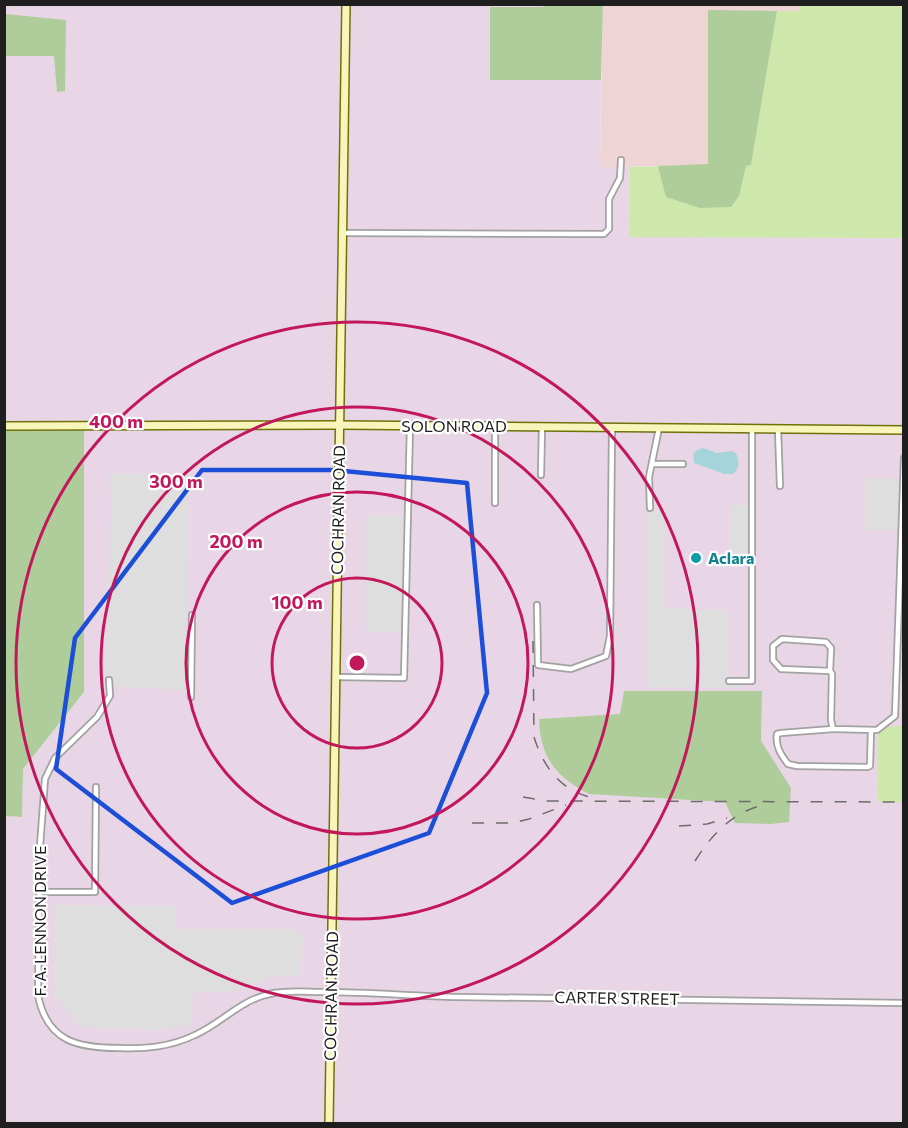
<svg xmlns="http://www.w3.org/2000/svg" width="908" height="1128" font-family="Commissioner,sans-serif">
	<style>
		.commercial { fill: #efd4d5 }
		.industrial { fill: #e8d6e6 }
		.grass { fill: #cee8ab }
		.forest { fill: #aecd9a }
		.parking { fill: #dedede }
		.water { fill: #a6d4db }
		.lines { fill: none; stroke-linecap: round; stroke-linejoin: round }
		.street-casing { stroke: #a2a2a2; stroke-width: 8 }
		.secondary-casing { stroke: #707208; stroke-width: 10 }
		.street { stroke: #fff; stroke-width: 4.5 }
		.secondary { stroke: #f8f5ba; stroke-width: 7 }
		.rail { stroke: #6c6c6c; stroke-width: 1.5; stroke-dasharray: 12 12; stroke-linecap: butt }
		.marked { fill: none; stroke: #1d4ed8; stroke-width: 4.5; stroke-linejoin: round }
		.ring { fill: none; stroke: #c2185b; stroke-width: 3 }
		.culture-dot { fill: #0f9aa8; stroke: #fff; stroke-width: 2 }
		.labels { text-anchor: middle; stroke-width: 4.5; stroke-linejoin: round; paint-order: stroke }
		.street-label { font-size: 16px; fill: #1e1e1e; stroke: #fff }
		.culture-label { font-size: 16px; font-weight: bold; fill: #0d838f; stroke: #fff; text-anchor: start }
		.centre { fill: #c2185b; stroke: #fff; stroke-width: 3 }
		.ring-label { font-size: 18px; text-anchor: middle; font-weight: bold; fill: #c2185b; stroke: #fff; stroke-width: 4.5; stroke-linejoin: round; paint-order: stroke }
	</style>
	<rect width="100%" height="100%" fill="#efeae4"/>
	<!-- commercial -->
	<path class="commercial" d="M603 5H800V11H708V165L600 167Z"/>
	<!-- industrial -->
	<path class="industrial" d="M5 5H544L490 80H601L600 167H630V237L903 238V1123L5 1124V816L22 817 23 769 84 692 5 426Z"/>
	<!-- grass -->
	<g class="grass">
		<path d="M800 5H903V238L629 237 630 167 751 165 777 11H800Z"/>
		<path d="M903 668V802H877L878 734 887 727 902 726Z"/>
	</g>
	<!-- forest -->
	<g class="forest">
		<path d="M544 4 603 5 601 80H490V7H543Z"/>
		<path d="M708 10 777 11 751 165 746 166 739 196 731 207 700 208 666 197 658 166 708 164Z"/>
		<path d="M5 14 66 20 65 91 57 92 54 56H5Z"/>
		<path d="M84 426V692L23 769 22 817 5 816V427Z"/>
		<path d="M624 691H762L761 741 791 788 789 822 770 824 735 823 725 802 589 794C556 777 540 757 539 719L620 714Z"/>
	</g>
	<!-- parking -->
	<g class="parking">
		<path d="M109 473 189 474 185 690 105 686 111 499Z"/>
		<path d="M866 478 899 479V530H866Z"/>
		<path d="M731 505H748V555H730Z"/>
		<path d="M648 508H663L664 608 728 610 729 676H742V688L648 687Z"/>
		<path d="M366 515 408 516 405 633 365 631Z"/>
		<path d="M56 905 175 906 176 929H294L303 936 299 976 270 977 233 992 193 991 192 1024 159 1030 81 1027 54 994Z"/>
	</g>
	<!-- water -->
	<path class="water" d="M703 448 717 453 731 451 736 453C739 462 740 468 733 474H724L694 463 693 454 697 450Z"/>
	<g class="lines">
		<!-- street casing -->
		<g class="street-casing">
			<g id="street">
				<path d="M342 233 604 234 609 229V199L620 178 621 160"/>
				<path d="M495 426V503"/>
				<path d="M778 429 780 486"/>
				<path d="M653 464H683"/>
				<path d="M541 475 542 427"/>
				<path d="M650 508 649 477 659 428"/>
				<path d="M537 605 538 665 571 669 606 656 610 636 612 427"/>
				<path d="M830 671 831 648 826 642 782 639 773 646V660L781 669 830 671 832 674 831 720 833 729 877 730 895 716 904 458"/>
				<path d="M336 677 404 678 410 426"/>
				<path d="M109 680 110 696 97 717 55 758 45 779 40 846 38 995C47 1042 78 1048 119 1048 146 1049 170 1047 195 1035 224 1022 240 999 274 993 291 990 308 992 324 992 369 992 413 996 457 997 606 999 755 1000 904 1003"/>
				<path d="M729 681H752V429"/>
				<path d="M191 697 192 615"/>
				<path d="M833 729 781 733 777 734C775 746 781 755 788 764L797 766 867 767 870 766 871 730"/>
				<path d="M39 892H95L96 787"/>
			</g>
		</g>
		<!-- secondary casing -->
		<g class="secondary-casing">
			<g id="secondary">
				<path d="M4 426 340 425 904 430"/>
				<path d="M329 1124 346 4"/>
			</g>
		</g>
		<!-- street -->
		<use href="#street" class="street"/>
		<!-- secondary -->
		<use href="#secondary" class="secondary"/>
		<!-- rail -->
		<g class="rail">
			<path d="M533 641 534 737C543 766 560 790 590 797"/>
			<path d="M523 797 546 801 904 802"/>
			<path d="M472 823H513L529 819 566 805"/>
			<path d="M679 826 707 824 727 818"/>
			<path d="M695 861C712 834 731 814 762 805"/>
		</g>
	</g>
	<!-- marked area -->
	<path class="marked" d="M202 470H334L467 483 487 693 429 833 232 903 56 769 75 638Z"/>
	<!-- distance rings -->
	<g class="ring">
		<circle cx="357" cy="663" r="85"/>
		<circle cx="357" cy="663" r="171"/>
		<circle cx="357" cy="663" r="256"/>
		<circle cx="357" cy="663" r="341"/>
	</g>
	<!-- markers -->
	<circle class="culture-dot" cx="696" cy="558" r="6"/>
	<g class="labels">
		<!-- street labels -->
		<g class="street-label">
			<text x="454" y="432">SOLON ROAD</text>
			<text transform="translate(338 510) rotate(-89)" y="6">COCHRAN ROAD</text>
			<text transform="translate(40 921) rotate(-90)" y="6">F. A. LENNON DRIVE</text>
			<text transform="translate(331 996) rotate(-89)" y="6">COCHRAN ROAD</text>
			<text transform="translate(617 998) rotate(1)" y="6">CARTER STREET</text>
		</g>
		<!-- culture labels -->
		<g class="culture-label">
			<text x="708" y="564">Aclara</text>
		</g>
	</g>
	<circle cx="357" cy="663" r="9" class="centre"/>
	<g class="ring-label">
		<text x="116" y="428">400 m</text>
		<text x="176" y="488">300 m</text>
		<text x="236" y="548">200 m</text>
		<text x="297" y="609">100 m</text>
	</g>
	<!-- border -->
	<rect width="908" height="1128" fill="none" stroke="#1e1e1e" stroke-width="12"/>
</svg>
